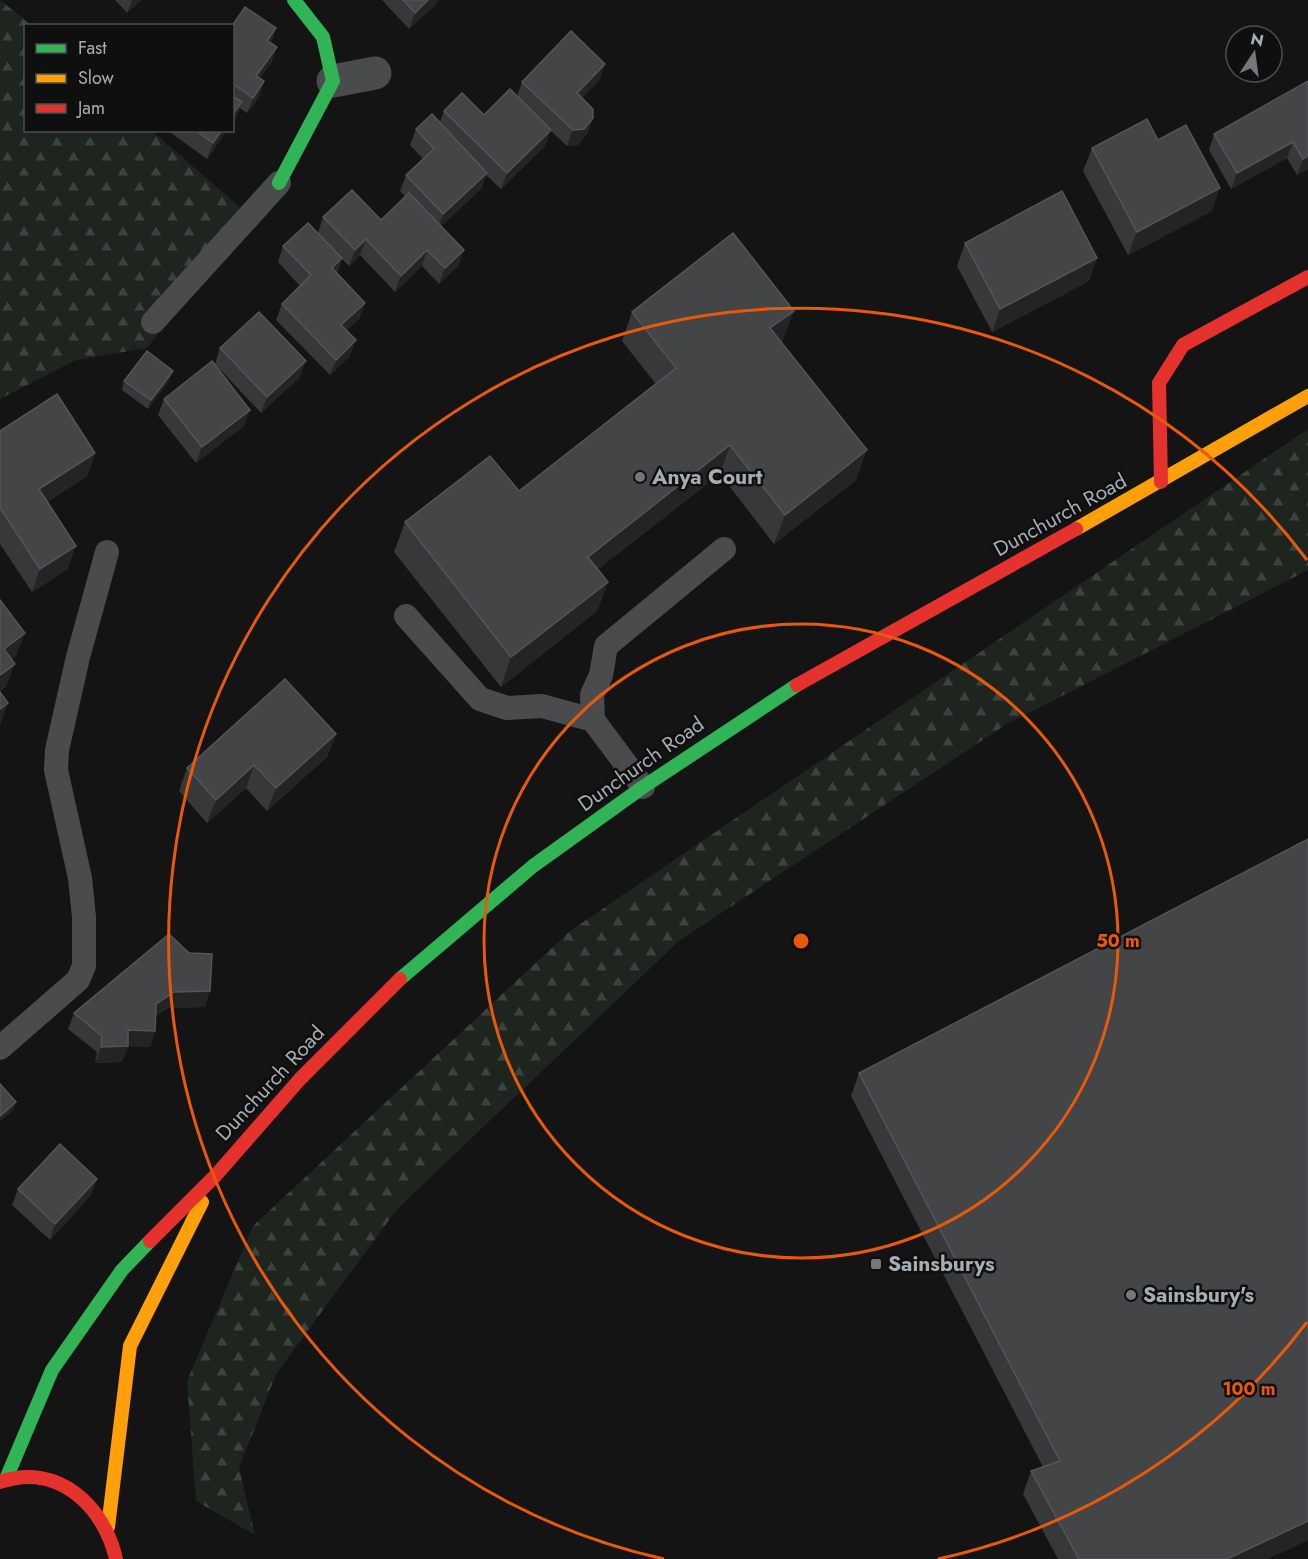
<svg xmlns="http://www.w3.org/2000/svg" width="1308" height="1559" font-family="Jost,sans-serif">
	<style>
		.forest { fill: url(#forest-firs) }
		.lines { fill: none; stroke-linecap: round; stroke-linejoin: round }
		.lane { stroke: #494b4d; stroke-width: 24 }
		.street { stroke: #494b4d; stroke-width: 33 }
		.fast { stroke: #30b455; stroke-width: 14 }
		.slow { stroke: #ff9f0a; stroke-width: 14 }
		.jam { stroke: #e5322d; stroke-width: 14 }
		.wall { fill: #373839 }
		.shaded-wall { fill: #242425 }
		.building { fill: #434547; stroke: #535558; stroke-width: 1.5 }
		.ring { fill: none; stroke: #e8590c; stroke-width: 3 }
		.poi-dot { fill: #73787d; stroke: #0f0f10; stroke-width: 2 }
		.labels { text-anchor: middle; stroke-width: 5; stroke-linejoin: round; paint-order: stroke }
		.poi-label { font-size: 21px; font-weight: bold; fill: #a6aeb5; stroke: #0f0f10; text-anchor: start }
		.street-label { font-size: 21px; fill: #a6aeb5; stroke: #0f0f10 }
		.centre { fill: #e8590c; stroke: #0f0f10; stroke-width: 3 }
		.ring-label { font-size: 18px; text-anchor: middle; font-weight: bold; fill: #e8590c; stroke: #0f0f10; stroke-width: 5; stroke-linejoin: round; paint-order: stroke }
	</style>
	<defs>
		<pattern id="forest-firs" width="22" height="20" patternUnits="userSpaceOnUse" patternTransform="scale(1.5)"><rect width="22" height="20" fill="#1e251f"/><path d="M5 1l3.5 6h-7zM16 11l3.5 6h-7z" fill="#3c423d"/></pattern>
	</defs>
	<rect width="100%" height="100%" fill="#141415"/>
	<!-- forest -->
	<g class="forest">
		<path d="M0 0 31 25 26 26V130L152 131 249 215 147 348 76 360 0 399Z"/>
		<path d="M1308 429V570L1007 724 679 941 398 1208 276 1374 239 1468 255 1535 196 1501 187 1381 253 1226 570 931Z"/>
	</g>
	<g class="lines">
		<!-- lane -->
		<g class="lane">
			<path d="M153 322 279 183"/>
			<path d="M406 616 480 699 507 708 542 706 593 720"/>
			<path d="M643 787 593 720 592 695 601 675 606 646 724 549"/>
			<path d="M0 1048 78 980 84 966V917L80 878 56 770 57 750 78 657 107 552"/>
		</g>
		<!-- street -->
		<path class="street" d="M333 81 375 73"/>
		<!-- fast -->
		<g class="fast">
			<path d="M279 183 333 81 323 37 294 0"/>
			<path d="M400 979 533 866 643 787 797 685"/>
			<path d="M6 1479 52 1370 122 1270 150 1241"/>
		</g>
		<!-- slow -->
		<g class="slow">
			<path d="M1076 529 1308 396"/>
			<path d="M108 1527 130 1346 202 1202"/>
		</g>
		<!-- jam -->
		<g class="jam">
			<path d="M1161 482 1159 383 1183 345 1308 277"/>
			<path d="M797 685 1076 529"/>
			<path d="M150 1241 216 1175 300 1079 400 979"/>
			<path d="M0 1482C58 1462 104 1506 116 1559"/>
		</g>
	</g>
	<!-- wall -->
	<g class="wall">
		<path d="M115 0H141L127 13Z"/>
		<path d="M382 0H438L437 3 409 29Z"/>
		<path d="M232 26 276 28 271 43 277 47 271 63 260 78 264 81 259 97 247 113 240 108 236 118 232 123Z"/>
		<path d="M605 64 599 80 582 98 593 118 587 134 578 145 567 146 550 130 545 146 501 189 486 175 481 189 441 226 464 250 458 266 439 284 422 266 395 292 360 255 349 266 342 259 337 273 365 303 359 319 346 331 350 356 330 375 276 320 282 304 300 286 278 262 283 246 318 233 323 217 381 220 405 196 400 191 406 175 423 159 410 145 416 129 440 122 444 111 484 115 517 96 522 82Z"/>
		<path d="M1308 81V169L1297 175 1287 158 1231 189 1209 150 1214 134Z"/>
		<path d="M167 130H227L207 159Z"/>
		<path d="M1158 140 1212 211 1128 255 1083 171 1092 148Z"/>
		<path d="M965 243 1097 258 1089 281 992 332 957 266Z"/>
		<path d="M632 312 783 340 781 341 856 480 774 544 720 474 598 569 608 582 597 611 501 687 394 552 405 522 519 491 656 384 622 341Z"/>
		<path d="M220 348 300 377 261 413 215 364Z"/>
		<path d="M170 379 148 409 122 390 124 381Z"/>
		<path d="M164 399 244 426 196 463 158 415Z"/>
		<path d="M0 431 95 453 87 476 47 502 68 569 32 592 0 544Z"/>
		<path d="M336 734 327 757 267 811 246 788 207 823 179 791 187 768Z"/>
		<path d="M1308 839V1540L1267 1559H1058L1023 1494 1031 1471 1043 1467 851 1096 859 1073Z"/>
		<path d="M169 934 205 1007 168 1008 156 1016 155 1031 150 1047 128 1046 122 1062 95 1063 97 1052 68 1029 74 1013Z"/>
		<path d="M18 1189 91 1195 50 1240 12 1205Z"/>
	</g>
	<!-- shaded-wall -->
	<g class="shaded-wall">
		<path d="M132 0H141L127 13Z"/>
		<path d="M428 0H438L437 3 409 29 415 13Z"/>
		<path d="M276 28 270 44 267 41Z"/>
		<path d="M277 47 271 63 250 92 256 76Z"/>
		<path d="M605 64 599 80 571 109 577 93Z"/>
		<path d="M264 81 259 97 247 113 253 98Z"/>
		<path d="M242 102 236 118 232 123V115Z"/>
		<path d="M593 118 587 134 578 145 567 146 573 130Z"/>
		<path d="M222 130H227L207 159 213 143Z"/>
		<path d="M551 130 545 146 501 189 507 173Z"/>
		<path d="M1293 142 1287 158 1231 189 1237 173Z"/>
		<path d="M1308 156V169L1297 175 1303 159Z"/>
		<path d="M487 173 481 189 437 230 443 214Z"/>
		<path d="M1220 188 1212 211 1128 255 1137 232Z"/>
		<path d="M366 239 360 255 349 266 355 250Z"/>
		<path d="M427 250 422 266 395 292 401 276Z"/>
		<path d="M464 250 458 266 439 284 445 268Z"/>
		<path d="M342 258 336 274 332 268Z"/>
		<path d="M1097 258 1089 281 992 332 1000 309Z"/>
		<path d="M365 303 359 319 335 341 341 325Z"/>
		<path d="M794 311 783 340 760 358 770 328Z"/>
		<path d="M356 340 350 356 330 375 336 360Z"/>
		<path d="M306 361 300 377 261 413 267 397Z"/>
		<path d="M173 371 170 379 148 409 151 400Z"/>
		<path d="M250 410 244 426 196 463 202 447Z"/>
		<path d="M730 445 720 474 577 586 588 557Z"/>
		<path d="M867 450 856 480 774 544 785 515Z"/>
		<path d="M95 453 87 476 31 512 39 489Z"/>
		<path d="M76 546 68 569 32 592 40 569Z"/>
		<path d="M608 582 597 611 501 687 511 657Z"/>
		<path d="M25 633 16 656 0 668 4 649Z"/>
		<path d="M15 664 6 687 0 692V675Z"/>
		<path d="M8 703 0 726V709Z"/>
		<path d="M336 734 327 757 267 811 276 788Z"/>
		<path d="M254 765 246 788 207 823 216 800Z"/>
		<path d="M210 991 205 1007 168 1008 150 1020 156 1004 174 992Z"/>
		<path d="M128 1030 155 1031 150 1047 128 1046 122 1062 95 1063 101 1047Z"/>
		<path d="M16 1102 13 1111 0 1121V1116Z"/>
		<path d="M97 1179 91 1195 50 1240 55 1224Z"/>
		<path d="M1308 1521V1540L1267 1559H1227Z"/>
	</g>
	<!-- building -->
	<g class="building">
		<path d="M403 0H428L415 13Z"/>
		<path d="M245 7 276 28 267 41 277 47 256 76 264 81 253 98 232 83V26Z"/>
		<path d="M571 31 605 64 577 93 593 109V118L584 129 573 130 522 82Z"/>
		<path d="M1308 81V156L1303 159 1293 142 1237 173 1214 134Z"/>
		<path d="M510 89 551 130 507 173 444 111 462 93 484 115Z"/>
		<path d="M232 96 242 102 232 115Z"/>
		<path d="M432 114 487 173 443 214 406 175 434 149 416 129Z"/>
		<path d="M1147 119 1158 140 1186 125 1220 188 1137 232 1092 148Z"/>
		<path d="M195 130H222L213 143Z"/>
		<path d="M352 190 381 220 409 193 464 250 445 268 427 250 401 276 366 239 355 250 323 217Z"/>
		<path d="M1062 191 1097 258 1000 309 965 243Z"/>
		<path d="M308 223 342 258 332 268 365 303 341 325 356 340 336 360 282 304 311 275 283 246Z"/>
		<path d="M733 233 794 311 770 328 867 450 785 515 730 445 588 557 608 582 511 657 405 522 490 456 519 491 676 368 632 312Z"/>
		<path d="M259 312 306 361 267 397 220 348Z"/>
		<path d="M147 351 173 371 151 400 124 381Z"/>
		<path d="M212 361 250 410 202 447 164 399Z"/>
		<path d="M57 394 95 453 39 489 76 546 40 569 0 508V431Z"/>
		<path d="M0 600 25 633 4 649 15 664 0 675Z"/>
		<path d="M285 679 336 734 276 788 254 765 216 800 187 768Z"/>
		<path d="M0 692 8 703 0 709Z"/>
		<path d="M1308 839V1521L1227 1559H1079L1031 1471 1060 1461 859 1073Z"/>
		<path d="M169 934 189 953 212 954 210 991 174 992 156 1004 155 1031 128 1030V1046L101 1047 102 1036 74 1013Z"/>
		<path d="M0 1084 16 1102 0 1116Z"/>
		<path d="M60 1144 97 1179 55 1224 18 1189Z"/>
	</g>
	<!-- distance rings -->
	<g class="ring">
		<circle cx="801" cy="941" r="317"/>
		<path d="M1307 1322A633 633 0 0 1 938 1559M664 1559A633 633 0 1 1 1307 560"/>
	</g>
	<!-- markers -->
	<g class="poi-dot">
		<circle cx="640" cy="477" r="6"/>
		<rect x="870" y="1258" width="12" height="12" rx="3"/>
		<circle cx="1131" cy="1295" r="6"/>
	</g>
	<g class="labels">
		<!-- poi labels -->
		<g class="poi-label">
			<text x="652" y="484">Anya Court</text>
			<text x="888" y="1271">Sainsburys</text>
			<text x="1143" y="1302">Sainsbury's</text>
		</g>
		<!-- street labels -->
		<g class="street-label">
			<text transform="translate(1060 515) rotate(-29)" y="7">Dunchurch Road</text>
			<text transform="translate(641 764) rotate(-35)" y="7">Dunchurch Road</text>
			<text transform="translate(270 1083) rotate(-47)" y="7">Dunchurch Road</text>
		</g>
	</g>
	<circle cx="801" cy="941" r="9" class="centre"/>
	<g class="ring-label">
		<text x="1118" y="947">50 m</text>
		<text x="1249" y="1395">100 m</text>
	</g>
	<!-- legend -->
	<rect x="24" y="24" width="210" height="108" fill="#0f0f10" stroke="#4b4f52" stroke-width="1.5"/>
	<rect x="36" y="44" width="30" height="9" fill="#30b455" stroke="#4b4f52" stroke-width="1.5"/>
	<text x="78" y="54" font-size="18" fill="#a6aeb5">Fast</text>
	<rect x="36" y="74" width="30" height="9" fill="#ff9f0a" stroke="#4b4f52" stroke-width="1.5"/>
	<text x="78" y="84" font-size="18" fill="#a6aeb5">Slow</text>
	<rect x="36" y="104" width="30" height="9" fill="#e5322d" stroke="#4b4f52" stroke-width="1.5"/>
	<text x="78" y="114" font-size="18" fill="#a6aeb5">Jam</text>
	<!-- north arrow -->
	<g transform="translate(1254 54) rotate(13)"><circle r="28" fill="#0f0f10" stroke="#4b4f52" stroke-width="1.5"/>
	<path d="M0-4.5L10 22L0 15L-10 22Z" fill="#73787d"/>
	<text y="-9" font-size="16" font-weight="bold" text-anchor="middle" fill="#a6aeb5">N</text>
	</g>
</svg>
